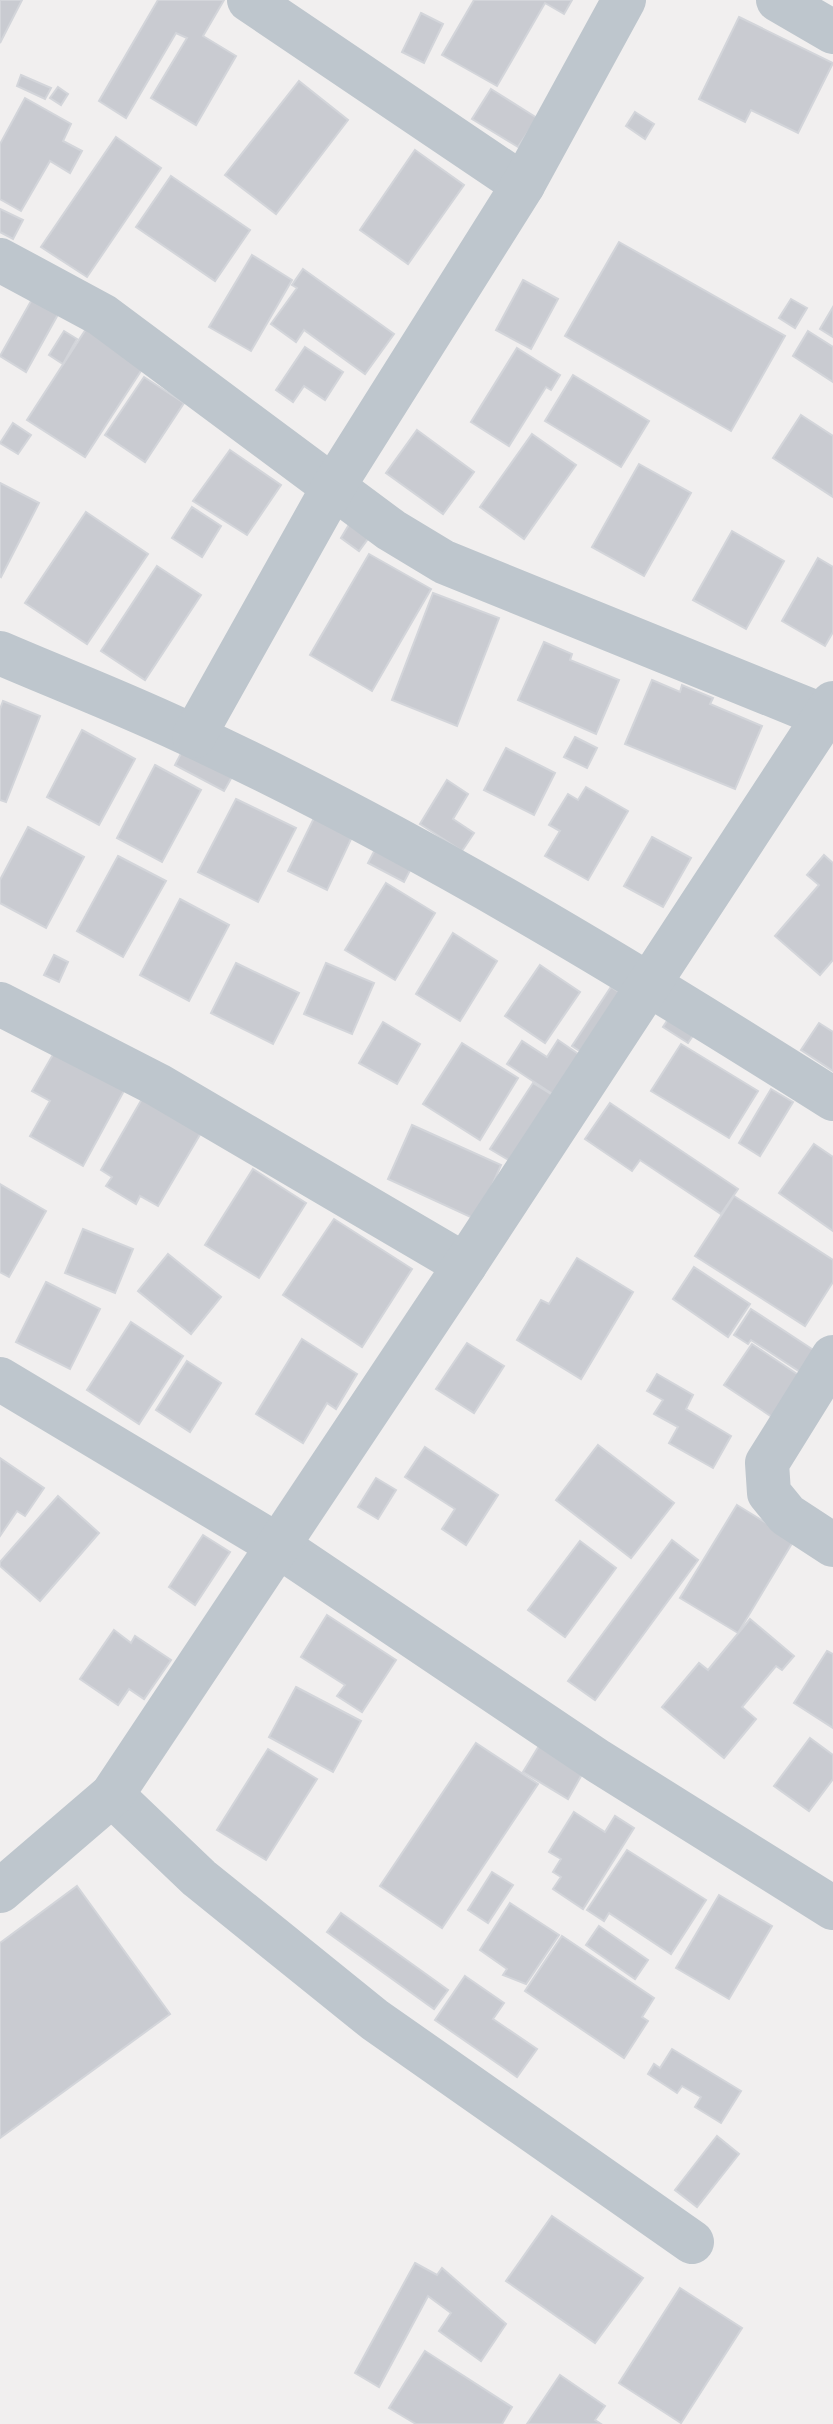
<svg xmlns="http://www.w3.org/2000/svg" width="833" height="2424" font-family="Jost,sans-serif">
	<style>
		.building { fill: #c9cbd1; stroke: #d3d5da; stroke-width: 2 }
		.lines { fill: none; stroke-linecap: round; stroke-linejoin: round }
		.street { stroke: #bec6cd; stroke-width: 44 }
	</style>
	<rect width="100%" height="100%" fill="#f1efef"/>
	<!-- building -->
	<g class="building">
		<path d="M0 0H22L0 43Z"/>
		<path d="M158 0H224L203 36 236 56 196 125 151 98 187 38 176 33 126 118 99 101Z"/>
		<path d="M474 0H572L564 14 545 3 497 86 442 55Z"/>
		<path d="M421 13 443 24 424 63 402 52Z"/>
		<path d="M739 17 833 63 798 133 751 110 745 122 699 99Z"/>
		<path d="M21 75 51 88 45 99 17 86Z"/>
		<path d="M299 81 348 120 276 214 225 175Z"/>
		<path d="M58 87 68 94 61 105 50 98Z"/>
		<path d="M491 89 537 118 518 147 472 119Z"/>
		<path d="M25 98 71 124 63 141 82 151 70 173 50 161 21 211 0 199V144Z"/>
		<path d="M635 112 654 124 645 139 626 126Z"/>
		<path d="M116 137 161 168 87 277 41 247Z"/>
		<path d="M415 150 464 185 408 264 360 230Z"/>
		<path d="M171 176 250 230 215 281 136 227Z"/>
		<path d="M0 209 23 220 13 239 0 232Z"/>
		<path d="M619 242 785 336 731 431 565 336Z"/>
		<path d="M252 255 292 280 251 351 209 327Z"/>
		<path d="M303 269 394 334 365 374 304 330 296 342 271 324 297 288 292 285Z"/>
		<path d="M523 280 558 299 531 349 496 330Z"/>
		<path d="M35 294 61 309 26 372 0 356Z"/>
		<path d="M791 299 807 308 795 328 779 318Z"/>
		<path d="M833 307V337L820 329Z"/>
		<path d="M90 323 148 360 85 457 27 420Z"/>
		<path d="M64 331 77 339 63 364 49 355Z"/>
		<path d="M808 331 833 347V382L793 356Z"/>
		<path d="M305 347 343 372 325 400 304 386 293 402 276 390Z"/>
		<path d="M517 348 560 375 551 390 546 387 509 446 471 422Z"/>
		<path d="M573 375 649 421 621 467 545 421Z"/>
		<path d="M144 377 184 403 145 462 105 435Z"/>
		<path d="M801 415 833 436V497L773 458Z"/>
		<path d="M13 423 31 435 18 454 0 443Z"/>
		<path d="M417 430 474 472 443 514 386 473Z"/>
		<path d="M532 434 576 465 524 539 480 507Z"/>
		<path d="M230 450 281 485 247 535 193 501Z"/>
		<path d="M639 464 691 493 644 576 592 547Z"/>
		<path d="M0 483 39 503 1 577 0 576Z"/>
		<path d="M192 507 221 526 202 557 172 538Z"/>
		<path d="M86 512 148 554 87 644 25 603Z"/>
		<path d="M350 523 370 536 359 551 341 538Z"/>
		<path d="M732 531 784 561 746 629 693 600Z"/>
		<path d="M369 554 431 589 372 691 310 655Z"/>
		<path d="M818 558 833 567V632L825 646 782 621Z"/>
		<path d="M157 566 201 595 145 680 101 651Z"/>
		<path d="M433 593 499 618 457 726 392 700Z"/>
		<path d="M544 642 572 654 570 660 619 680 596 734 518 700Z"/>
		<path d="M652 680 680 692 682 685 713 698 710 704 762 726 735 789 625 744Z"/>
		<path d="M3 701 40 716 6 802 0 800V709Z"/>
		<path d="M82 730 135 759 99 825 47 797Z"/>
		<path d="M575 737 597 748 587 768 564 757Z"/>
		<path d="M187 742 237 768 224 791 175 765Z"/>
		<path d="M506 748 555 773 534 815 484 790Z"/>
		<path d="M155 765 201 790 162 862 117 838Z"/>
		<path d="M447 780 468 794 453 819 474 833 462 851 420 824Z"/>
		<path d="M586 787 628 811 588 880 545 856 560 831 549 825 568 794 578 800Z"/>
		<path d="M236 799 296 828 258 902 198 872Z"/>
		<path d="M314 818 352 837 327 890 288 871Z"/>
		<path d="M28 827 84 857 46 928 0 903V880Z"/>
		<path d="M382 836 418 855 404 882 368 863Z"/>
		<path d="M652 837 691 858 663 907 624 886Z"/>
		<path d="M824 855 833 863V960L820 975 775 936 819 885 807 875Z"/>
		<path d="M118 856 166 881 123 957 77 931Z"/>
		<path d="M386 883 435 913 395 980 345 950Z"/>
		<path d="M180 899 229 925 189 1001 140 975Z"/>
		<path d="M453 933 497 961 460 1021 416 994Z"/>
		<path d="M54 955 68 962 59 982 44 975Z"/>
		<path d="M236 963 299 993 273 1044 211 1013Z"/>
		<path d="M326 963 374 983 352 1034 304 1014Z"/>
		<path d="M540 965 580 992 545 1043 505 1016Z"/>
		<path d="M611 987 628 998 589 1057 572 1046Z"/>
		<path d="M676 1007 701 1024 688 1043 663 1027Z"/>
		<path d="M383 1022 420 1044 397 1084 359 1063Z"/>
		<path d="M819 1023 833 1032V1071L801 1050Z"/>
		<path d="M558 1040 587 1060 560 1099 507 1064 522 1041 547 1057Z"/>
		<path d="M462 1043 518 1078 480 1140 423 1104Z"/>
		<path d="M681 1044 758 1091 729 1138 651 1091Z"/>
		<path d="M55 1051 125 1089 83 1166 30 1136 50 1101 32 1091Z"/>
		<path d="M533 1083 559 1099 517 1165 490 1149Z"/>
		<path d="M771 1089 793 1102 760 1156 739 1143Z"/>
		<path d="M146 1092 205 1126 158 1206 140 1196 136 1204 106 1186 112 1177 101 1170Z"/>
		<path d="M610 1103 738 1189 721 1214 640 1160 632 1171 585 1139Z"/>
		<path d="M412 1125 501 1165 477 1220 388 1179Z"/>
		<path d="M814 1144 833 1157V1231L779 1193Z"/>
		<path d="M253 1169 306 1203 259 1278 205 1245Z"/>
		<path d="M0 1184 46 1211 9 1277 0 1272Z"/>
		<path d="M734 1196 833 1260V1282L805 1326 695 1256Z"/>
		<path d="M334 1219 412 1269 362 1347 283 1295Z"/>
		<path d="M83 1229 133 1249 115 1293 65 1273Z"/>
		<path d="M168 1254 221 1297 191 1334 138 1291Z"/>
		<path d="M577 1258 633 1292 581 1379 517 1340 541 1300 549 1304Z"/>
		<path d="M694 1267 750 1304 728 1337 673 1299Z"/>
		<path d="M46 1282 100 1309 70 1369 16 1342Z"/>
		<path d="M751 1309 821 1355 808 1377 751 1340 748 1344 734 1335Z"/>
		<path d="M131 1322 183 1356 139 1424 87 1390Z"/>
		<path d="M302 1339 357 1374 336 1409 327 1403 303 1443 256 1414Z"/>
		<path d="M467 1343 504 1366 474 1413 436 1389Z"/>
		<path d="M752 1344 809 1382 781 1423 724 1385Z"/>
		<path d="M187 1361 221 1383 190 1432 156 1410Z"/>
		<path d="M657 1374 693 1395 686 1409 731 1436 713 1468 669 1443 678 1427 654 1414 663 1400 647 1391Z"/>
		<path d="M598 1445 674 1503 631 1558 556 1500Z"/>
		<path d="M425 1447 498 1495 466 1545 442 1529 455 1509 405 1477Z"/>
		<path d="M0 1458 44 1488 25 1516 17 1511 0 1536Z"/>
		<path d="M376 1478 396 1490 378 1519 358 1507Z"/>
		<path d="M58 1496 99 1533 40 1601 0 1566V1562Z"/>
		<path d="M737 1505 794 1540 738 1633 680 1598Z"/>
		<path d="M203 1535 230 1552 195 1605 169 1587Z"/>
		<path d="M672 1540 698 1560 595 1700 568 1681Z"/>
		<path d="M580 1541 616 1568 565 1637 528 1610Z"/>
		<path d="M327 1615 396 1660 362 1712 337 1696 345 1685 301 1657Z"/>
		<path d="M750 1619 794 1656 782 1670 776 1666 742 1707 756 1719 724 1758 662 1707 699 1663 708 1670Z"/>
		<path d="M114 1630 131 1643 135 1636 171 1660 144 1699 129 1689 118 1705 80 1679Z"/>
		<path d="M827 1651 833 1654V1728L794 1703Z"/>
		<path d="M296 1687 361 1721 333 1772 269 1737Z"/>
		<path d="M545 1736 589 1762 568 1799 523 1772Z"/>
		<path d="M810 1738 833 1755V1779L809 1811 774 1786Z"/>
		<path d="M476 1743 538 1784 442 1928 380 1886Z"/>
		<path d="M268 1749 317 1779 266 1860 217 1830Z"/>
		<path d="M574 1812 605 1832 615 1816 634 1828 583 1909 553 1889 561 1877 553 1872 561 1859 549 1852Z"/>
		<path d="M627 1850 706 1900 671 1954 609 1913 604 1921 587 1910Z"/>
		<path d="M492 1872 513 1885 488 1923 468 1910Z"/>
		<path d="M77 1886 170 2014 0 2138V1943Z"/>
		<path d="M719 1895 772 1926 729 1999 676 1968Z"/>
		<path d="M510 1903 559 1935 526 1984 503 1975 507 1969 480 1950Z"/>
		<path d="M341 1913 448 1990 434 2009 327 1932Z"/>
		<path d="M599 1926 648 1960 635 1979 586 1945Z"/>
		<path d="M562 1936 654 1998 642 2017 648 2021 624 2058 525 1991Z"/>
		<path d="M465 1976 504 2003 493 2019 537 2049 517 2077 435 2020Z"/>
		<path d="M672 2049 741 2091 721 2123 695 2107 701 2097 682 2086 677 2093 648 2074 654 2064 660 2068Z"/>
		<path d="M717 2136 739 2154 697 2207 675 2190Z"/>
		<path d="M552 2216 643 2278 595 2343 506 2281Z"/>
		<path d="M415 2263 437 2275 442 2268 506 2324 481 2361 439 2331 451 2313 428 2296 379 2387 355 2373Z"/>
		<path d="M680 2288 742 2328 681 2423 619 2383Z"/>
		<path d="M425 2351 512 2407 502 2424H416L389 2408Z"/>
		<path d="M560 2375 605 2406 595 2420 601 2424H527Z"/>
	</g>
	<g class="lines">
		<!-- street -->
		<g class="street">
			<path d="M249 0 523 185"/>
			<path d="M778 0 833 32"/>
			<path d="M0 260 102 315 391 530 444 562 824 716"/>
			<path d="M0 653C65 681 131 706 195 737 417 841 626 968 833 1099"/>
			<path d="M194 736 335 484 523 185 624 0"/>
			<path d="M0 1004 158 1085 465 1265"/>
			<path d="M833 1357 767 1463 769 1493 787 1515 833 1545"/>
			<path d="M0 1379 277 1545 598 1761 833 1908"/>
			<path d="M112 1795 199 1878 375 2020 692 2242"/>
			<path d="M0 1891 112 1795 465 1265 833 703"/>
		</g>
	</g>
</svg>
